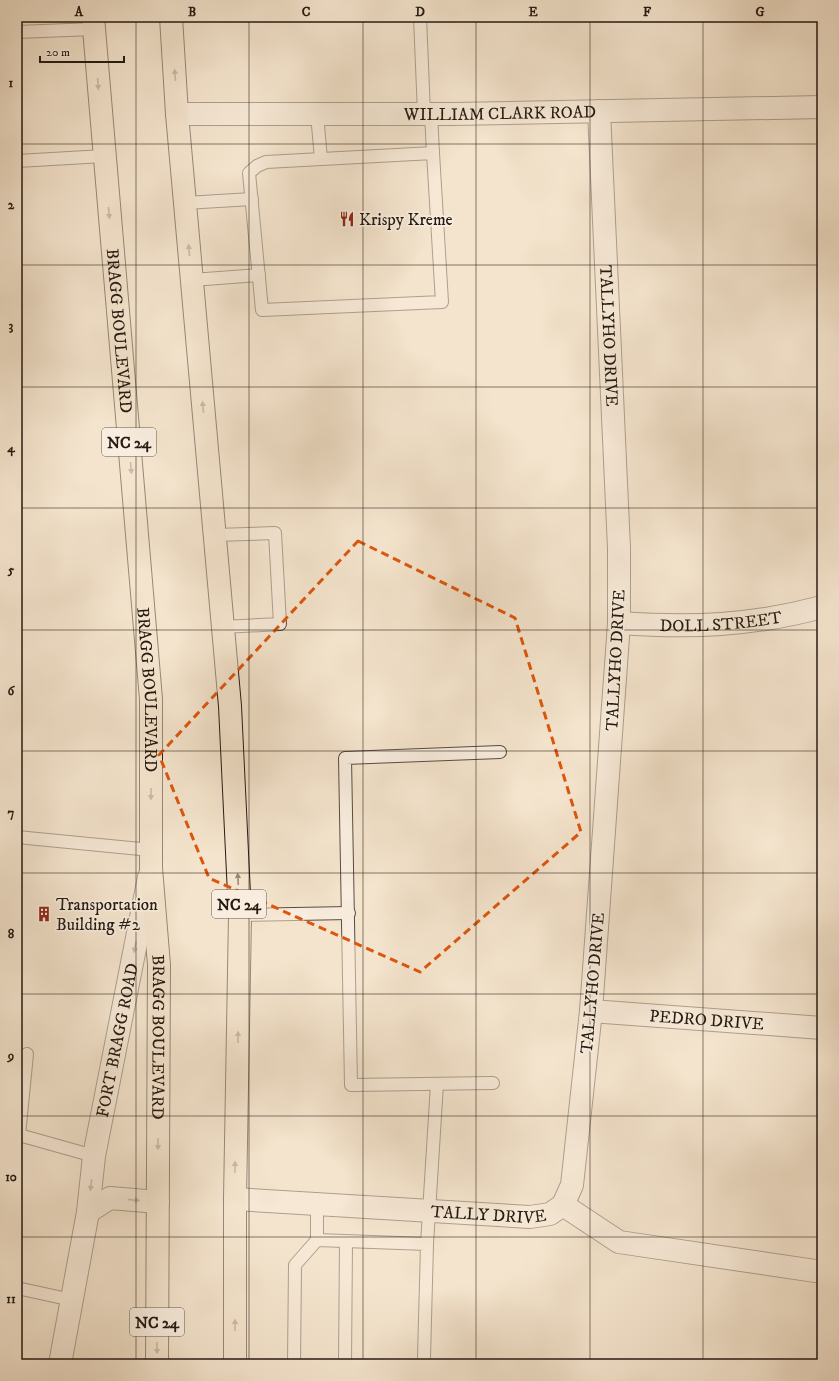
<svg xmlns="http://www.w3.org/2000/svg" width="839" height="1381" font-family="'IM FELL DW Pica',serif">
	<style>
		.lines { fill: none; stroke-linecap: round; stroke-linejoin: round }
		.service-casing { stroke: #584c41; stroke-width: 14 }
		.minor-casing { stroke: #584c41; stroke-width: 24 }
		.tertiary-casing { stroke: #584c41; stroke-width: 24 }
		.primary-casing { stroke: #241a12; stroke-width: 24 }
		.service { stroke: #f8edde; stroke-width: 12 }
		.minor { stroke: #f8edde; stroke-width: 22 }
		.tertiary { stroke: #f8edde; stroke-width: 22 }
		.primary { stroke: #f4e4cd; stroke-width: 22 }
		.oneway { fill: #968979 }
		.oneway2 { fill: #998e82 }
		.marked { fill: none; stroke: #de560c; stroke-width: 3; stroke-dasharray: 8 5; stroke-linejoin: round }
		.grid { fill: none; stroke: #241a12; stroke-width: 1; stroke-opacity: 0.55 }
		.labels { text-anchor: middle; stroke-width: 3.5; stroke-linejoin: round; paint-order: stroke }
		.shield { fill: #f8edde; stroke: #64594f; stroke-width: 1 }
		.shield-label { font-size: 16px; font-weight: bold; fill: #241a12 }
		.street-label { font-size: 17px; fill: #241a12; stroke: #f8edde }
		.poi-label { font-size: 17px; fill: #241a12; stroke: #f8edde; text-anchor: start }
		.neatline { fill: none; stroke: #241a12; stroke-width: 1.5 }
		.grid-label { font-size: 13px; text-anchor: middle; font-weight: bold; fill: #241a12 }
	</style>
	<rect width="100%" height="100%" fill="#f4e4cd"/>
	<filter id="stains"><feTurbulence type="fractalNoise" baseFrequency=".005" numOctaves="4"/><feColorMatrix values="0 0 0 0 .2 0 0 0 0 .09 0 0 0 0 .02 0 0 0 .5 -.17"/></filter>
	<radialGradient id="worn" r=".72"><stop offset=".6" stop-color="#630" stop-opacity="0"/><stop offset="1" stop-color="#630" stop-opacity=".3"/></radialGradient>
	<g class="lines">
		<!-- service casing -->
		<g class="service-casing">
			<g id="service">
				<path d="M420 17 424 114"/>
				<path d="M17 32 94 29"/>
				<path d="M317 114 321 159"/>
				<path d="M431 114 433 153"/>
				<path d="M433 153 442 302 262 310 249 173 257 166 266 162Z"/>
				<path d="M17 161 104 156"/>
				<path d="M185 203 252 199"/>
				<path d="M192 280 259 275"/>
				<path d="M215 535 275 533 280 624 223 627"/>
				<path d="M17 837 151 850"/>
				<path d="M240 915 349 913"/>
				<path d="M27 1054 19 1135 94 1156"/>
				<path d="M493 1083 351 1085 345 758 500 752"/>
				<path d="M317 1204V1240"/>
				<path d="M427 1244 437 1084"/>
				<path d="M17 1288 72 1300"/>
				<path d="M294 1364 295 1265 317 1240 427 1244 424 1358"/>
				<path d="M345 1364 346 1243"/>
			</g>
		</g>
		<!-- minor casing -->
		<g class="minor-casing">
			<g id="minor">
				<path id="s1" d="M599 111 619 548V623L591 1011 572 1185 563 1205 619 1242 822 1272"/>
				<path id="s2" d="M177 114H452L822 107"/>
				<path id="s3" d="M619 623C692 628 751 626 822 607"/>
				<path id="s4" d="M591 1011 822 1028"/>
				<path d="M88 1212 110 1198 158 1202"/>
				<path id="s5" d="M60 1364 88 1212 94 1156 149 877"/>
			</g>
		</g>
		<!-- tertiary casing -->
		<g class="tertiary-casing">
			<g id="tertiary">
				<path id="s6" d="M235 1199 530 1217 550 1214 563 1205"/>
			</g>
		</g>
		<!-- primary casing -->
		<g class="primary-casing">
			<g id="primary">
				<path id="s7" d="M93 17 151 699V868L159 965 157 1364"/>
				<path d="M171 17 177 114 230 706 240 915 235 1199V1364"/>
			</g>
		</g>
		<!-- service -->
		<use href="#service" class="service"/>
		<!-- minor -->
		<use href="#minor" class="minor"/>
		<!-- tertiary -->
		<use href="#tertiary" class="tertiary"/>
		<!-- primary -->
		<use href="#primary" class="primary"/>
	</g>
	<!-- one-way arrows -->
	<defs><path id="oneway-solid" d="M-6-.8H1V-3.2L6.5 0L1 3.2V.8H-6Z"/></defs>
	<g class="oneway">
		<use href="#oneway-solid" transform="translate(175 75) rotate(-94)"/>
		<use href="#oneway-solid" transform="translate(98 84) rotate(86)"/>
		<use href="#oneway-solid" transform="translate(109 213) rotate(85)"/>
		<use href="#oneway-solid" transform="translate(189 250) rotate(-95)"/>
		<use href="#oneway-solid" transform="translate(203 407) rotate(-95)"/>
		<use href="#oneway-solid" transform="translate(131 468) rotate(85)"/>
		<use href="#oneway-solid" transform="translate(151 794) rotate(90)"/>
		<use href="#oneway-solid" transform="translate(238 879) rotate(-93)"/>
		<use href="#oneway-solid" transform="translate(238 1037) rotate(-89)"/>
		<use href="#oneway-solid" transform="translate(158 1144) rotate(90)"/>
		<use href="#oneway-solid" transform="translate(235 1167) rotate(-89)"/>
		<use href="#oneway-solid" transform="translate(235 1325) rotate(-90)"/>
		<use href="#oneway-solid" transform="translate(157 1348) rotate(90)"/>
	</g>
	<g class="oneway2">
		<use href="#oneway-solid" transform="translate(135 947) rotate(101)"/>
		<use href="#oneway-solid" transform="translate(91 1185) rotate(97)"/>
		<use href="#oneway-solid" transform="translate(134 1200) rotate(5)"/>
	</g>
	<!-- marked area -->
	<path d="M0 0H839V1381H0ZM358 541 515 618 581 832 420 972 209 878 159 755Z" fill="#f4e4cd" fill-opacity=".55" fill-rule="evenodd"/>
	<path class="marked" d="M358 541 515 618 581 832 420 972 209 878 159 755Z"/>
	<!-- grid -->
	<path class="grid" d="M136 17V1364M249 17V1364M363 17V1364M476 17V1364M590 17V1364M703 17V1364M17 144H822M17 265H822M17 387H822M17 508H822M17 630H822M17 751H822M17 873H822M17 994H822M17 1116H822M17 1237H822"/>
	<!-- icons -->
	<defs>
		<g id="restaurant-bare" transform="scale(1.2)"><path d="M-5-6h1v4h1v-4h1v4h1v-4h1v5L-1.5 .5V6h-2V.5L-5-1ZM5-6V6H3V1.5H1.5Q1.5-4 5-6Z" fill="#8f2418" stroke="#f8edde" stroke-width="2.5" paint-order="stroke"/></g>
		<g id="building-bare" transform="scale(1.2)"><path d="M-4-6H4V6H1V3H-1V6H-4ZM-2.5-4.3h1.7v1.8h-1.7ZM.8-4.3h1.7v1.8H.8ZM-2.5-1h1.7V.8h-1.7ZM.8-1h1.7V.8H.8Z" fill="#8f2418" stroke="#f8edde" stroke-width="2.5" paint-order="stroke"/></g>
	</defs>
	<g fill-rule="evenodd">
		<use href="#restaurant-bare" x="347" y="219"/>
		<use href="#building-bare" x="44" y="914"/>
	</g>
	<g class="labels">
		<!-- shield labels -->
		<g class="shield">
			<rect x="102" y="428" width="54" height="28" rx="3"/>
			<rect x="212" y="890" width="54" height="28" rx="3"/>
			<rect x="130" y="1308" width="54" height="28" rx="3"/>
		</g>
		<g class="shield-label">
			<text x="129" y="448">NC 24</text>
			<text x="239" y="910">NC 24</text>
			<text x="157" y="1328">NC 24</text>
		</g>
		<!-- street labels -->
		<g class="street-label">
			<text dy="6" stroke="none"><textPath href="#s2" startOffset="323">WILLIAM CLARK ROAD</textPath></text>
			<text dy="6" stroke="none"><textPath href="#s7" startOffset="315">BRAGG BOULEVARD</textPath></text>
			<text dy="6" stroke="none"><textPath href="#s1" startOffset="225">TALLYHO DRIVE</textPath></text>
			<text dy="6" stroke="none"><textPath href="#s3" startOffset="102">DOLL STREET</textPath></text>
			<text transform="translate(615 660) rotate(-87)" y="6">TALLYHO DRIVE</text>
			<text dy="6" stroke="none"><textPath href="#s7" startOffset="675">BRAGG BOULEVARD</textPath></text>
			<text transform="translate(592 983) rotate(-85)" y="6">TALLYHO DRIVE</text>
			<text dy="6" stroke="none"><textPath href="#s4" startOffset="116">PEDRO DRIVE</textPath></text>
			<text dy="6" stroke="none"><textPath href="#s7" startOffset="1023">BRAGG BOULEVARD</textPath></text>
			<text dy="6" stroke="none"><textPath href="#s5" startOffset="329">FORT BRAGG ROAD</textPath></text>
			<text dy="6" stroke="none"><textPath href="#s6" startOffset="254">TALLY DRIVE</textPath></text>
		</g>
		<!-- poi labels -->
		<g class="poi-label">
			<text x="359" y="225">Krispy Kreme</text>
			<text x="56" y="910">Transportation<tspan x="56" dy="20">Building #2</tspan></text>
		</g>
	</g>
	<!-- margin -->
	<rect width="839" height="1381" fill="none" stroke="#f4e4cd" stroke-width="44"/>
	<!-- scale -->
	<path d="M40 56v6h84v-6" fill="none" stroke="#241a12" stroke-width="2"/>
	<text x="46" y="56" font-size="12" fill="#241a12" stroke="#f8edde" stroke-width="3" paint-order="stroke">20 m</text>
	<rect x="22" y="22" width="795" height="1337" class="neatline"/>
	<g class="grid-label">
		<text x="79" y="16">A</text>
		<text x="192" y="16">B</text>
		<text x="306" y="16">C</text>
		<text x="420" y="16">D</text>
		<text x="533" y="16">E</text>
		<text x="647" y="16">F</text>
		<text x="760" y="16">G</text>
		<text x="11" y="87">1</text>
		<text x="11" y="209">2</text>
		<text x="11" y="330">3</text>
		<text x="11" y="452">4</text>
		<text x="11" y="574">5</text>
		<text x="11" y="695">6</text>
		<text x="11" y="817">7</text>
		<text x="11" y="938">8</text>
		<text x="11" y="1060">9</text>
		<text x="11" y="1181">10</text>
		<text x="11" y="1303">11</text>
	</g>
	<rect width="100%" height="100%" filter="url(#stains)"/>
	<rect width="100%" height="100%" fill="url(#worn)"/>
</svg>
